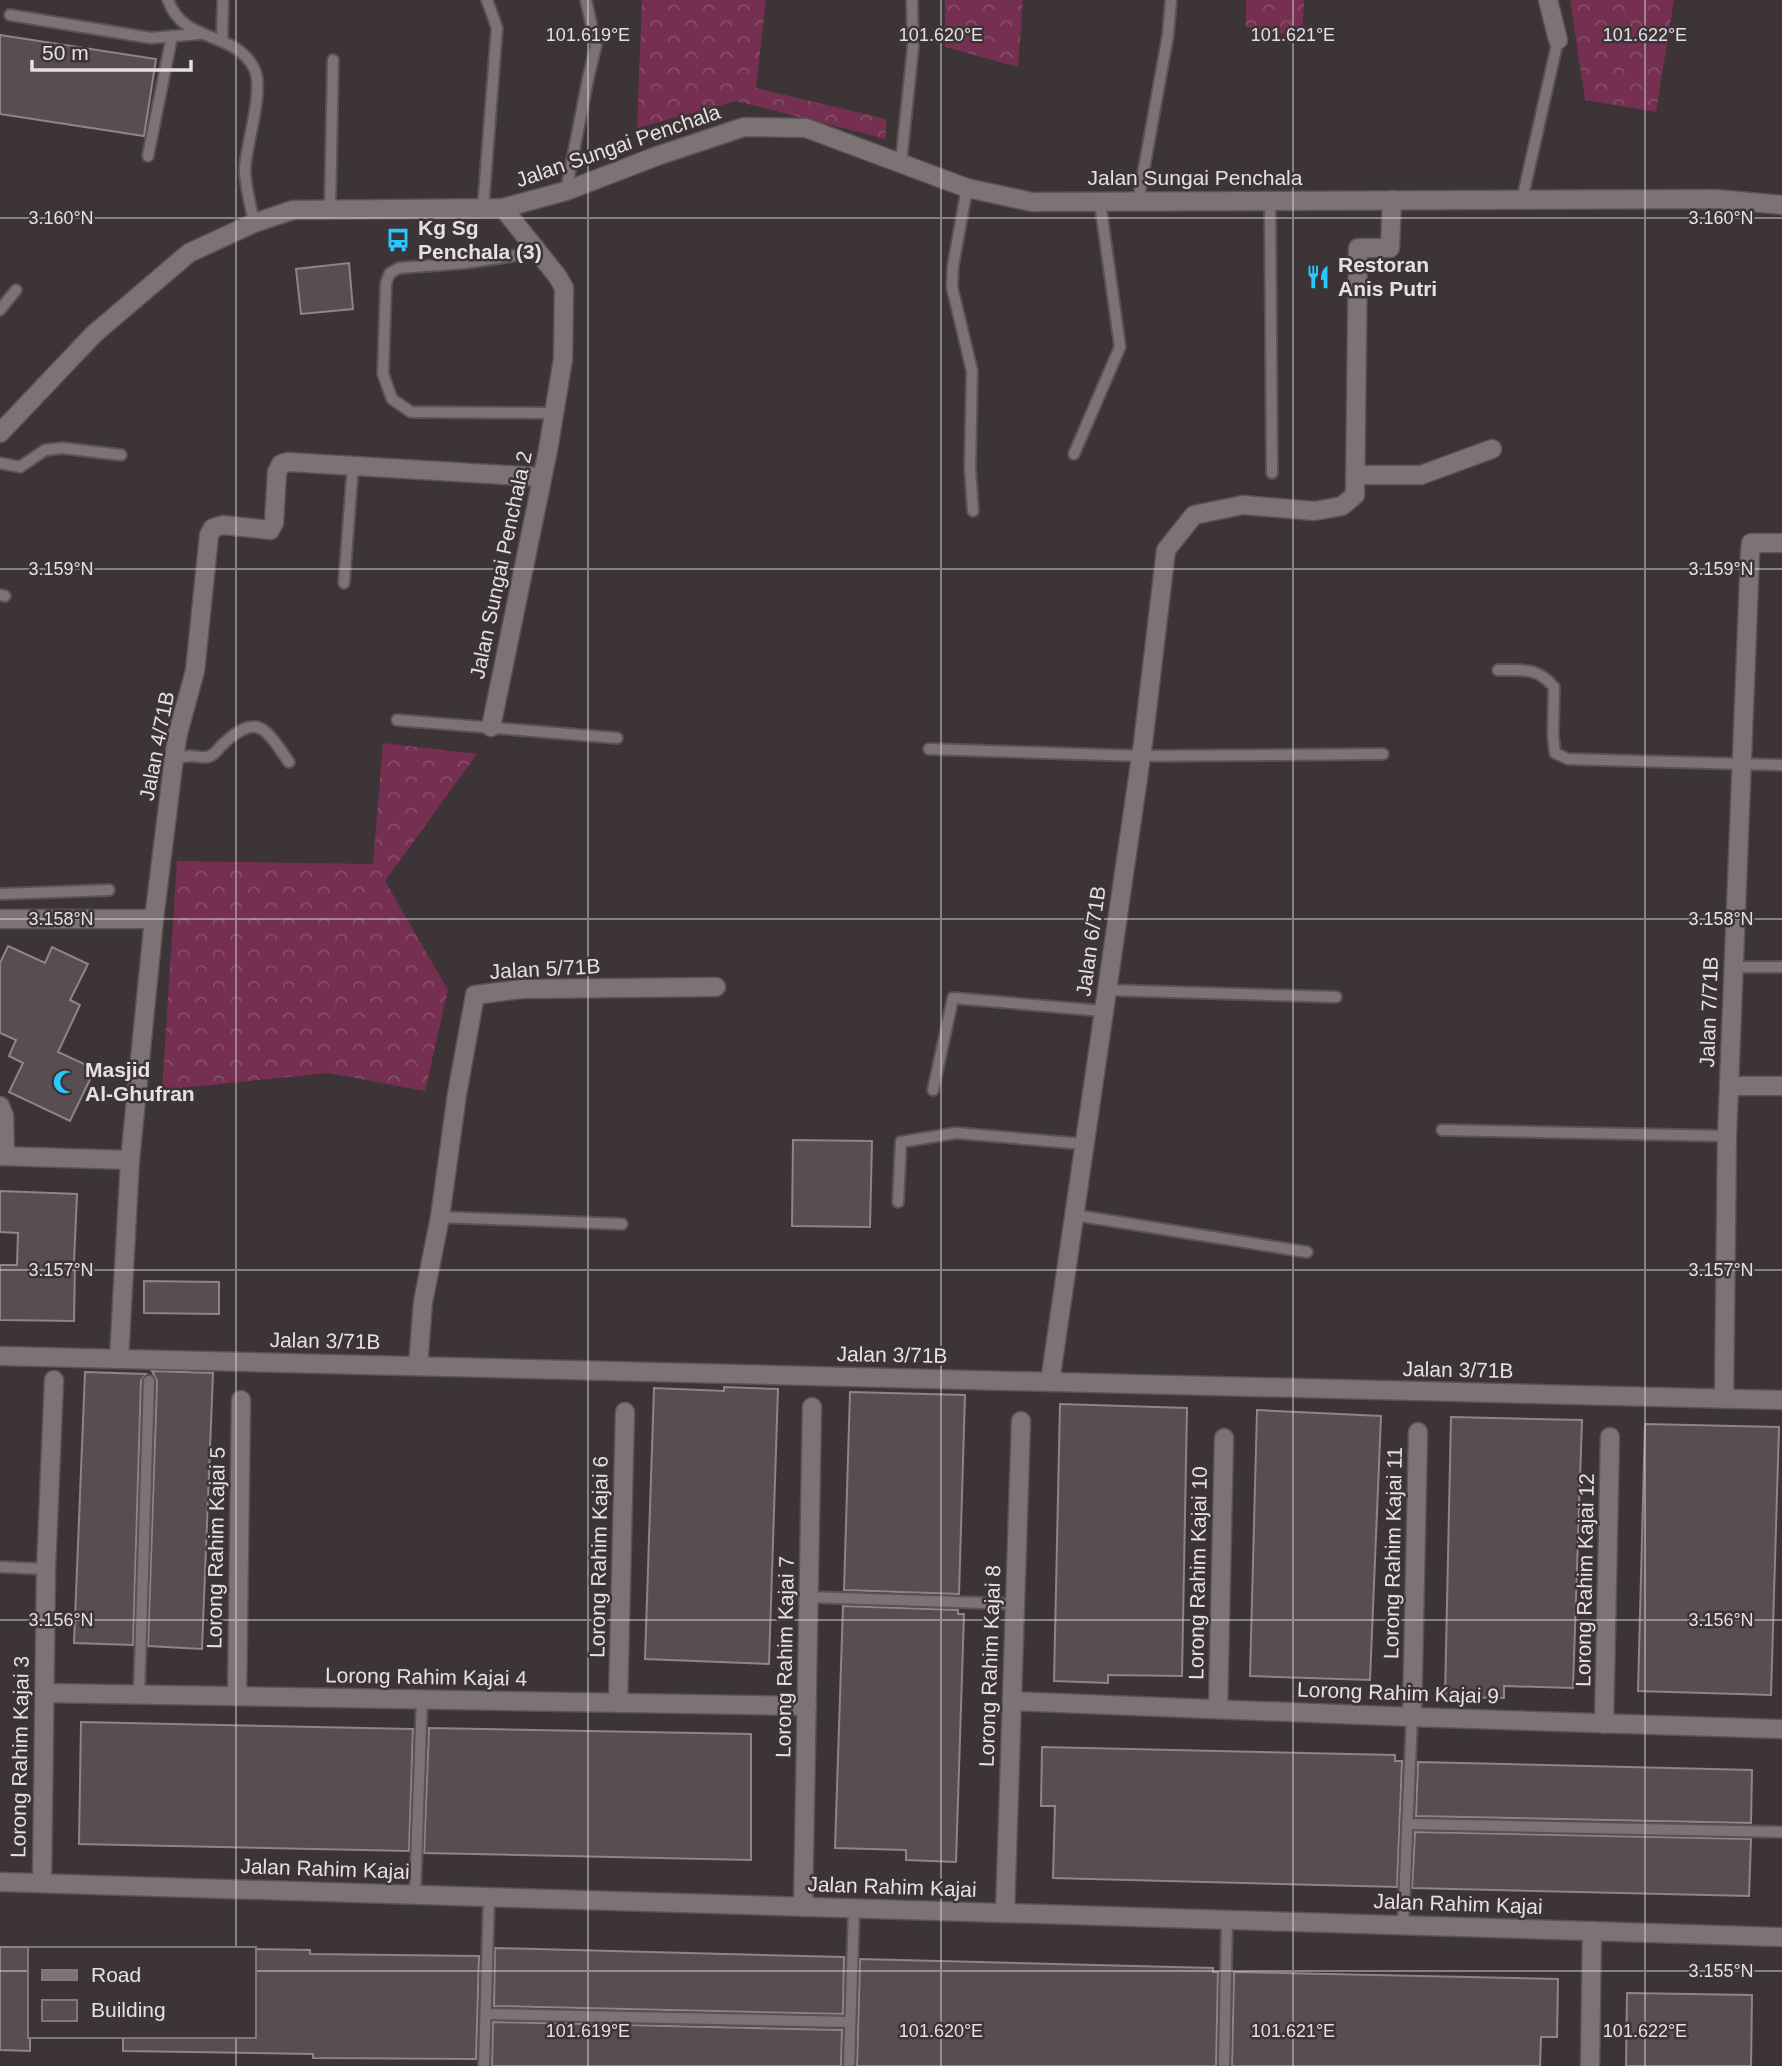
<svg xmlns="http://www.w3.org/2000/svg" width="1782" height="2066" font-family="Helvetica,sans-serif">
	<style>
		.forest { fill: url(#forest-crowns) }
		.building { fill: #584e52; stroke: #8f8488; stroke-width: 2 }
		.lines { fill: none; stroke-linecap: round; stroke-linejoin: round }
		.service-casing { stroke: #5a5356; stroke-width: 14 }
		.minor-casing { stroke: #5a5356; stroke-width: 21 }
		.tertiary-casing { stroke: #5a5356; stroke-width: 21 }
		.service { stroke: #7d7377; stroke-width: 10 }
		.minor { stroke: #7d7377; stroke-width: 18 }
		.tertiary { stroke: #7d7377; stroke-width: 18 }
		.ticks { fill: none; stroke: #e5e0e2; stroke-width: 2; stroke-opacity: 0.45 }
		.labels { text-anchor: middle; stroke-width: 5; stroke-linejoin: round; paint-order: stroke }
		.street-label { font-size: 21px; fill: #e5e0e2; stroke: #3d3438 }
		.poi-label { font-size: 21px; font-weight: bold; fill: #e5e0e2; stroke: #3d3438; text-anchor: start }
		.ticks-label { font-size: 18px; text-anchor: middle; fill: #e5e0e2; stroke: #3d3438; stroke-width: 5; stroke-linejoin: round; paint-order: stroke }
	</style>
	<defs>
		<pattern id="forest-crowns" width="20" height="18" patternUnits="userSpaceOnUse" patternTransform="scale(1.75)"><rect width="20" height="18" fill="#742f51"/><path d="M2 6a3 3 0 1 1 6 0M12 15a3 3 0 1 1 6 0" fill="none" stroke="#884d6a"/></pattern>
	</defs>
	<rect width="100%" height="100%" fill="#3d3438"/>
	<!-- forest -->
	<g class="forest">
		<path d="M642 0H766L756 88 886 119V139L736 101 637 128Z"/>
		<path d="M945 0H1023L1018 67 945 47Z"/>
		<path d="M1246 0H1304L1302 37 1246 27Z"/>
		<path d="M1570 0H1674L1656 112 1585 100Z"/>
		<path d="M383 743 477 754 385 881 448 990 425 1091 328 1073 162 1090 177 861 373 864Z"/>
	</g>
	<!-- building -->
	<g class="building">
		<path d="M0 35 156 59 144 136 0 114Z"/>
		<path d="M349 263 353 309 301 314 296 269Z"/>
		<path d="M8 946 45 963 52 947 88 964 70 1000 80 1005 58 1052 95 1069 70 1121 9 1092 23 1063 9 1056 16 1040 0 1033V963Z"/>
		<path d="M793 1140 872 1141 870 1227 792 1226Z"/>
		<path d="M0 1191 77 1194 74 1262H75L74 1321 0 1320V1265H17L18 1233 0 1232Z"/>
		<path d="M144 1281 219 1282V1314L144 1313Z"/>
		<path d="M152 1371 213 1373 202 1649 148 1646 157 1381Z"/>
		<path d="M85 1372 146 1374 141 1381 133 1645 74 1643Z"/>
		<path d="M724 1387 778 1389 769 1664 645 1659 654 1388 724 1391Z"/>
		<path d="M850 1392 965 1395 959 1594 844 1590Z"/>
		<path d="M1060 1404 1187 1408 1182 1676 1108 1675V1683L1054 1681Z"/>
		<path d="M1257 1410 1381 1416 1370 1680 1250 1676Z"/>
		<path d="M1451 1417 1582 1420 1573 1688 1504 1686V1698L1445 1697Z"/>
		<path d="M1645 1424 1779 1427 1771 1695 1638 1691Z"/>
		<path d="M843 1606 958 1610V1614H964L956 1862 906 1860V1850L835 1848Z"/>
		<path d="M81 1722 413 1729 409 1851 79 1844Z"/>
		<path d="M429 1728 751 1734V1860L424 1853Z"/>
		<path d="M1042 1747 1395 1755V1761H1402L1397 1887 1053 1878 1055 1806H1041Z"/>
		<path d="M1418 1762 1752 1770 1751 1823 1416 1816Z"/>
		<path d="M1415 1832 1751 1839 1749 1896 1412 1888Z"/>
		<path d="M0 1947H30V2051L0 2050Z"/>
		<path d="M495 1948 844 1957 843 2014 494 2006Z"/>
		<path d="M254 1949 310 1950V1954L479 1956 476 2059 313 2058V2054L123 2051V2036H254Z"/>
		<path d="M860 1959 1213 1968V1972H1218L1216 2066H857Z"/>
		<path d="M1234 1972 1558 1979 1557 2037H1541L1540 2066H1232Z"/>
		<path d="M1627 1993 1752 1995 1751 2066H1626Z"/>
		<path d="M493 2022 842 2030 841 2066H492Z"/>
	</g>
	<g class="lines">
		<!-- service casing -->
		<g class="service-casing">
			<g id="service">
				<path d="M168 0C184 45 233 29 254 68 265 89 246 144 245 169 245 187 251 206 254 223"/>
				<path d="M10 15 151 38 199 34"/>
				<path d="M222 41 223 0"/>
				<path d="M148 156 172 36"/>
				<path d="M901 162 913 48 912 0"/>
				<path d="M967 188 953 266 952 287 972 371 970 468 973 511"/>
				<path d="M566 191 589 74 596 46 586 0"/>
				<path d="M1522 200 1558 40"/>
				<path d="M1270 201 1272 473"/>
				<path d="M1138 202 1168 35 1171 0"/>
				<path d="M483 208 497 28 487 0"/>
				<path d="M330 209 333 60"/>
				<path d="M539 252 465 263 399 268 390 273 386 283 383 374 392 399 411 412 554 413"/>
				<path d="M0 310 16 290"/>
				<path d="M1074 454 1120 347 1100 202"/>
				<path d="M0 463 20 467 45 450 62 448 121 455"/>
				<path d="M344 583 353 465"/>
				<path d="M0 595 5 596"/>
				<path d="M1498 670C1523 670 1537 667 1554 687L1553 736 1555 753 1568 759 1782 765"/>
				<path d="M397 720 617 738"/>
				<path d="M929 749 1141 756 1383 754"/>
				<path d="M174 758C180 757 185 756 191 756 196 756 202 758 207 757 214 756 218 749 223 744 259 711 266 730 289 762"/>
				<path d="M0 894 109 890"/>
				<path d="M1733 967H1782"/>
				<path d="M1107 990 1336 997"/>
				<path d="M933 1090 953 998 1104 1011"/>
				<path d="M1442 1130 1727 1136"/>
				<path d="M898 1202 901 1142 956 1133 1084 1144"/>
				<path d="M1074 1215 1307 1252"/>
				<path d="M440 1217 622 1224"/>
				<path d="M0 1567 46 1569"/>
				<path d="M808 1597 1015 1604"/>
				<path d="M139 1695 149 1381"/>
				<path d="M1408 1824 1782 1832"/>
				<path d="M415 1895 422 1699"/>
				<path d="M1403 1925 1412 1717"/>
				<path d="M486 2014 850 2022"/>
				<path d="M484 2066 489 1897"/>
				<path d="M849 2066 854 1908"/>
				<path d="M1224 2066 1227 1920"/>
			</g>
		</g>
		<!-- minor casing -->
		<g class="minor-casing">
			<g id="minor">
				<path d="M1548 0 1558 40"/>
				<path d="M1356 475H1421L1492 449"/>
				<path d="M491 727 548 450 563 359 564 288 558 277 503 208"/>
				<path d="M0 919H154"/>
				<path d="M1729 1086H1782"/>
				<path d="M0 1106 4 1116 5 1156"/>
				<path d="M0 1156 130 1160"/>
				<path d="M0 1356 1782 1400"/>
				<path d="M119 1359 130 1160 154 919 174 758 178 733 195 671 209 535 213 528 223 525 270 530 274 523 277 472 281 464 288 462 541 477"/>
				<path d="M418 1366 423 1302 440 1217 457 1094 475 995 522 989 716 987"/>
				<path d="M1050 1382 1143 743 1166 550 1194 515 1243 505 1315 511 1342 506 1355 495 1358 248H1390L1392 200"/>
				<path d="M1724 1399 1727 1136 1750 554 1751 543H1782"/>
				<path d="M44 1693 807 1706"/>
				<path d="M237 1696 241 1400"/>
				<path d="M1012 1701 1412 1717 1782 1729"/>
				<path d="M618 1703 625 1412"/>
				<path d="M1218 1709 1224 1438"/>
				<path d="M1412 1717 1418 1432"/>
				<path d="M1604 1724 1610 1437"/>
				<path d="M0 1882 1782 1937"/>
				<path d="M42 1883 46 1569 54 1380"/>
				<path d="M803 1907 812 1407"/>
				<path d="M1005 1913 1021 1421"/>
				<path d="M1590 2066 1592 1931"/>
			</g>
		</g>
		<!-- tertiary casing -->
		<g class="tertiary-casing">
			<path id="tertiary" d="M0 433 94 334 189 253 254 223 293 210 503 208 566 191 657 156 744 127 806 128 967 188 1032 202 1716 199 1782 205"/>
		</g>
		<!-- service -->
		<use href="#service" class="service"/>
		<!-- minor -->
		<use href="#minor" class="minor"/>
		<!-- tertiary -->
		<use href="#tertiary" class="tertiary"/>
	</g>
	<!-- ticks -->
	<path class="ticks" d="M236 0V1949M588 0V2066M941 0V2066M1293 0V2066M1645 0V2066M0 218H1782M0 569H1782M0 919H1782M0 1270H1782M0 1620H1782M0 1971H30M254 1971H1782M236 2036V2066"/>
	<!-- icons -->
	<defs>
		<g id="bus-bare" transform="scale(1.89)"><path d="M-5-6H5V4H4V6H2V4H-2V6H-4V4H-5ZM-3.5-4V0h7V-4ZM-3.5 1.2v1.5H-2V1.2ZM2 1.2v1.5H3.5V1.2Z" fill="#26c9fe" stroke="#3d3438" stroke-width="2.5" paint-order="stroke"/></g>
		<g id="restaurant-bare" transform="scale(1.89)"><path d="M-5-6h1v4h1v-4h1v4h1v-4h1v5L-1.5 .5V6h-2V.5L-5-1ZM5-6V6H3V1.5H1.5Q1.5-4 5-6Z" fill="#26c9fe" stroke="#3d3438" stroke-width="2.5" paint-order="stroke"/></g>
		<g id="mosque-bare" transform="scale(1.89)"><path d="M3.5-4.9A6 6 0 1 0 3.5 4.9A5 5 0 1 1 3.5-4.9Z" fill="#26c9fe" stroke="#3d3438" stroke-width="2.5" paint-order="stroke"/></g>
	</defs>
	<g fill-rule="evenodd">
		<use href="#bus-bare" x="398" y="240"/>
		<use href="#restaurant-bare" x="1318" y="277"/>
		<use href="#mosque-bare" x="65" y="1082"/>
	</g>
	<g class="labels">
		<!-- street labels -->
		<g class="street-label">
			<text transform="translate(618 146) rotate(-19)" y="7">Jalan Sungai Penchala</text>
			<text x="1195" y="185">Jalan Sungai Penchala</text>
			<text transform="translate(501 565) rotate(-78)" y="7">Jalan Sungai Penchala 2</text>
			<text transform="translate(157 746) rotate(-79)" y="7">Jalan 4/71B</text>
			<text transform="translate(1091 941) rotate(-82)" y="7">Jalan 6/71B</text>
			<text transform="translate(545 969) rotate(-3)" y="7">Jalan 5/71B</text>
			<text transform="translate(1709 1012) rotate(-88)" y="7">Jalan 7/71B</text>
			<text transform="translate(325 1341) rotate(1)" y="7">Jalan 3/71B</text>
			<text transform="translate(892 1355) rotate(1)" y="7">Jalan 3/71B</text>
			<text transform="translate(1458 1370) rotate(1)" y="7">Jalan 3/71B</text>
			<text transform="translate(216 1548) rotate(-89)" y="7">Lorong Rahim Kajai 5</text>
			<text transform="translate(1393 1553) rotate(-89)" y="7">Lorong Rahim Kajai 11</text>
			<text transform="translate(599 1557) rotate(-89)" y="7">Lorong Rahim Kajai 6</text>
			<text transform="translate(1198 1573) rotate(-89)" y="7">Lorong Rahim Kajai 10</text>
			<text transform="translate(1585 1580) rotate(-89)" y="7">Lorong Rahim Kajai 12</text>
			<text transform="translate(785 1657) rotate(-89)" y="7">Lorong Rahim Kajai 7</text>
			<text transform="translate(990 1666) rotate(-88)" y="7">Lorong Rahim Kajai 8</text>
			<text transform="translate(426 1677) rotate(1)" y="7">Lorong Rahim Kajai 4</text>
			<text transform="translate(1398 1693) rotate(2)" y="7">Lorong Rahim Kajai 9</text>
			<text transform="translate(20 1757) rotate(-89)" y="7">Lorong Rahim Kajai 3</text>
			<text transform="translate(325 1869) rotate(2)" y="7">Jalan Rahim Kajai</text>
			<text transform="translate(892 1887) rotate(2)" y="7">Jalan Rahim Kajai</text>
			<text transform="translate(1458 1904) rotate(2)" y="7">Jalan Rahim Kajai</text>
		</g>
		<!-- poi labels -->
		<g class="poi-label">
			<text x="418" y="235">Kg Sg<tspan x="418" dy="24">Penchala (3)</tspan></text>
			<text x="1338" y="272">Restoran<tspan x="1338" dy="24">Anis Putri</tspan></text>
			<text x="85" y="1077">Masjid<tspan x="85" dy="24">Al-Ghufran</tspan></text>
		</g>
	</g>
	<g class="ticks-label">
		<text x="588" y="41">101.619°E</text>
		<text x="941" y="41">101.620°E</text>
		<text x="1293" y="41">101.621°E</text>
		<text x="1645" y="41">101.622°E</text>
		<text x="61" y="224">3.160°N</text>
		<text x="1721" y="224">3.160°N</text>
		<text x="61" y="575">3.159°N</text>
		<text x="1721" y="575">3.159°N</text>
		<text x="61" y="925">3.158°N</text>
		<text x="1721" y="925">3.158°N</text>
		<text x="61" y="1276">3.157°N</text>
		<text x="1721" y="1276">3.157°N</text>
		<text x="61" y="1626">3.156°N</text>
		<text x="1721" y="1626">3.156°N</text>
		<text x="1721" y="1977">3.155°N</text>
		<text x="588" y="2037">101.619°E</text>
		<text x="941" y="2037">101.620°E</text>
		<text x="1293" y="2037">101.621°E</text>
		<text x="1645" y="2037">101.622°E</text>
	</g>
	<!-- legend -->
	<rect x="28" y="1947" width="228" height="91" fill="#3d3438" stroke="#80797c" stroke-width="2"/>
	<rect x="42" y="1970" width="35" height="10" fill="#7d7377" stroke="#80797c" stroke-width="2"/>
	<text x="91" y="1982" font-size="21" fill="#e5e0e2">Road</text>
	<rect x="42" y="2000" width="35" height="21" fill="#584e52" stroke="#80797c" stroke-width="2"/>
	<text x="91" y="2017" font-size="21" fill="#e5e0e2">Building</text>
	<!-- scale -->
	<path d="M32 60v10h159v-10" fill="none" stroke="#e5e0e2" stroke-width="3.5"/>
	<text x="42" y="60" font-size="21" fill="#e5e0e2" stroke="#3d3438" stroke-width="5" paint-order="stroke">50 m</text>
</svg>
